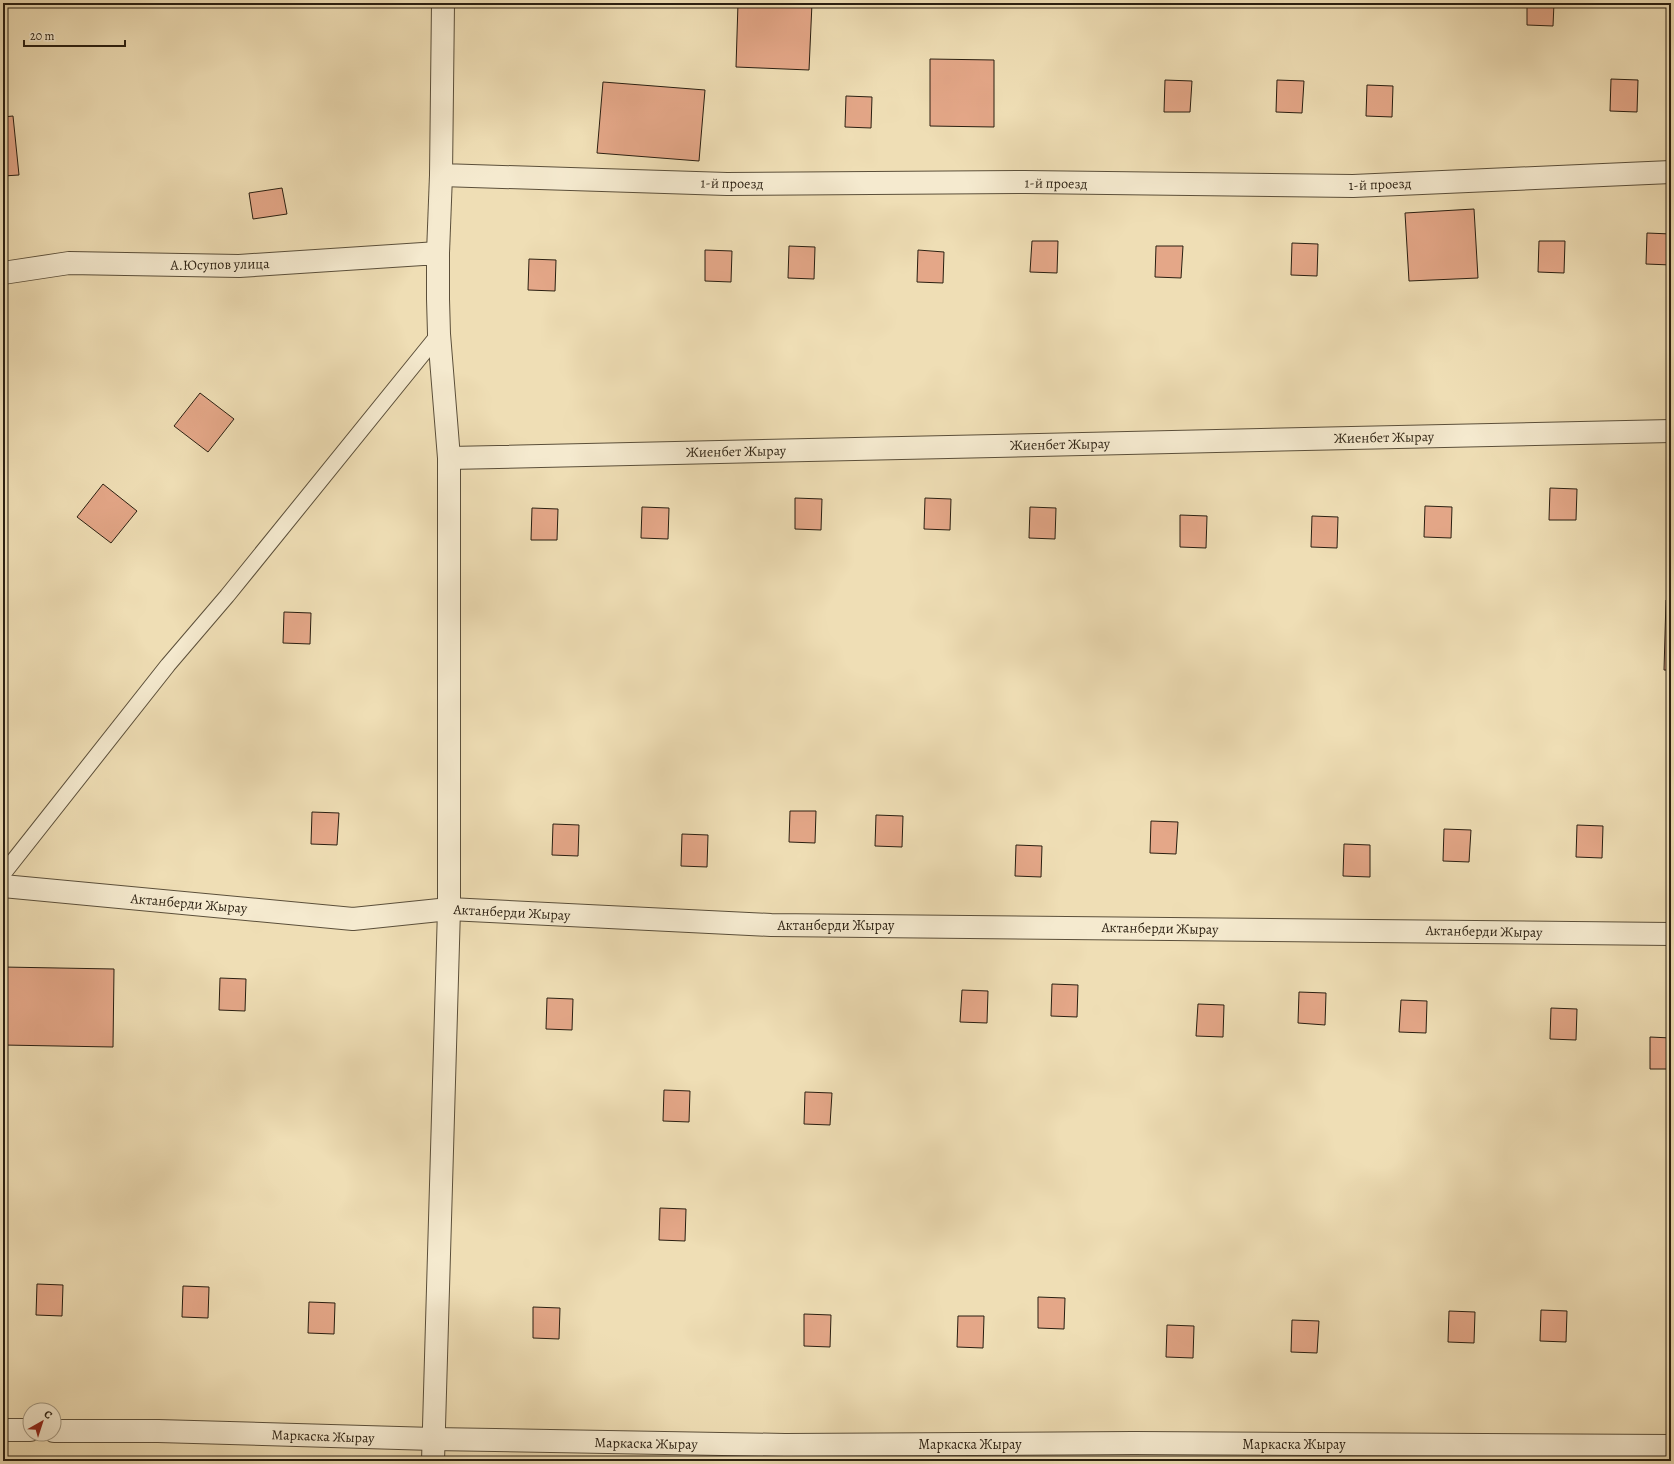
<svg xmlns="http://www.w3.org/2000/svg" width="1674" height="1464" font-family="Alegreya,serif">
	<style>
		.building { fill: #e4a788; stroke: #2a1f11 }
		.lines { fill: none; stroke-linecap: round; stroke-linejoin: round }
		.service-casing { stroke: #5b4f3a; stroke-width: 17 }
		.minor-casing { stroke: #5b4f3a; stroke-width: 24 }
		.tertiary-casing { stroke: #5b4f3a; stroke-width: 24 }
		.service { stroke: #f5eacf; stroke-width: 15 }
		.minor { stroke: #f5eacf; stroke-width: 22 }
		.tertiary { stroke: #f5eacf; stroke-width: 22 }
		.labels { text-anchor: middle; stroke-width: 3; stroke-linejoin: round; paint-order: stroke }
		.street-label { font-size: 14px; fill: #2a1f11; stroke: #f5eacf }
	</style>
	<rect width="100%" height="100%" fill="#efdeb5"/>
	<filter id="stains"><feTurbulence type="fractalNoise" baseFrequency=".005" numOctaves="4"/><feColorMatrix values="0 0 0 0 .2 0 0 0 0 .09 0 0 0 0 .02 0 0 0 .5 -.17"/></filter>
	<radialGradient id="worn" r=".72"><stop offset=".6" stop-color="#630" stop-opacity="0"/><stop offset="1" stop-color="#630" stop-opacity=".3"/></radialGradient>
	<!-- building -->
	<g class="building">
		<path d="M738 3H812L809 70 736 67Z"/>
		<path d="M1527 3H1554L1553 26 1527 25Z"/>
		<path d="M930 59 994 60V127L930 126Z"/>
		<path d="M1611 79 1638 80 1637 112 1610 111Z"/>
		<path d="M1165 80 1192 81 1190 112H1164Z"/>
		<path d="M1277 80 1304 81 1302 113 1276 112Z"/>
		<path d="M603 82 705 90 699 161 597 153Z"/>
		<path d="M1367 85 1393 86 1392 117 1366 116Z"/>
		<path d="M846 96 872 97 871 128 845 127Z"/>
		<path d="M13 116 19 175 3 176V117Z"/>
		<path d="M282 188 287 214 253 219 249 193Z"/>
		<path d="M1474 209 1478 278 1409 281 1405 213Z"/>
		<path d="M1647 233 1671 234V265L1646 264Z"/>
		<path d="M1032 241H1058L1057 273 1030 272Z"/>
		<path d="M1539 241H1565L1564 273 1538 272Z"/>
		<path d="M1292 243 1318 244 1317 276 1291 275Z"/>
		<path d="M789 246 815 247 814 279 788 278Z"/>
		<path d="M1156 246H1183L1181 278 1155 277Z"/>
		<path d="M705 250 732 251 731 282 705 281Z"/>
		<path d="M918 250 944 252 943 283 917 282Z"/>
		<path d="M529 259 556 260 555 291 528 290Z"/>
		<path d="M200 393 234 419 208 452 174 426Z"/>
		<path d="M103 484 137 511 111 543 77 517Z"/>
		<path d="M1550 488 1577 489 1576 520H1549Z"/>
		<path d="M795 498 822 499 821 530 795 529Z"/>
		<path d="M925 498 951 499 950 530 924 529Z"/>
		<path d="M1425 506 1452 507 1451 538 1424 537Z"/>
		<path d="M642 507 669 508 668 539 641 538Z"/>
		<path d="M1030 507 1056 508 1055 539 1029 538Z"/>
		<path d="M532 508 558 509 557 540H531Z"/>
		<path d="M1180 515 1207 516 1206 548 1180 547Z"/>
		<path d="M1312 516 1338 517 1337 548 1311 547Z"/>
		<path d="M1666 600H1671V670H1664Z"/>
		<path d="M284 612 311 613 310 644 283 643Z"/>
		<path d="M790 811H816L815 843 789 842Z"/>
		<path d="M312 812 339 813 337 845 311 844Z"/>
		<path d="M876 815 903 816 902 847 875 846Z"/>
		<path d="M1151 821 1178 822 1176 854 1150 853Z"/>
		<path d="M553 824 579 825 578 856 552 855Z"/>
		<path d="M1577 825 1603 826 1602 858 1576 857Z"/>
		<path d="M1444 829 1471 830 1469 862 1443 861Z"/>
		<path d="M682 834 708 835 707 867 681 866Z"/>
		<path d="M1344 844 1370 845V877L1343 876Z"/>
		<path d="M1016 845 1042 846 1041 877 1015 876Z"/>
		<path d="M3 967 114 969 113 1047 3 1045Z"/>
		<path d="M220 978 246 979 245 1011 219 1010Z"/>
		<path d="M1052 984 1078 985 1077 1017 1051 1016Z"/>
		<path d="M962 990 988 991 987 1023 960 1022Z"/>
		<path d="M1299 992 1326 993 1325 1025 1298 1023Z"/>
		<path d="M547 998 573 999 572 1030 546 1029Z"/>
		<path d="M1401 1000 1427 1001 1426 1033 1399 1032Z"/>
		<path d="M1198 1004 1224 1005 1223 1037 1196 1036Z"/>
		<path d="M1551 1008 1577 1009 1576 1040 1550 1039Z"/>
		<path d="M1650 1037 1671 1038V1069H1650Z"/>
		<path d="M664 1090 690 1091 689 1122 663 1121Z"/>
		<path d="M805 1092 832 1093 830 1125 804 1124Z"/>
		<path d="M660 1208 686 1209 685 1241 659 1240Z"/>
		<path d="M37 1284 63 1285 62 1316 36 1315Z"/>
		<path d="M183 1286 209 1287 208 1318 182 1317Z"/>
		<path d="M1038 1297 1065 1298 1064 1329 1038 1328Z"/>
		<path d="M309 1302 335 1303 334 1334 308 1333Z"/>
		<path d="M533 1307 560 1308 559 1339 533 1338Z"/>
		<path d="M1541 1310 1567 1311 1566 1342 1540 1341Z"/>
		<path d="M1449 1311 1475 1312 1474 1343 1448 1342Z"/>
		<path d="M804 1314 831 1315 830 1347 804 1346Z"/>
		<path d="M958 1316H984L983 1348 957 1347Z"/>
		<path d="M1292 1320 1319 1321 1317 1353 1291 1352Z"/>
		<path d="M1167 1325 1194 1326 1193 1358 1166 1357Z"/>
	</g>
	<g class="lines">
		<!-- service casing -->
		<g class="service-casing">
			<path id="service" d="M3 874 168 665 227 596 439 334"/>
		</g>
		<!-- minor casing -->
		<g class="minor-casing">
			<g id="minor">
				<path d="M443 3 441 175 727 184 1025 182 1353 186 1671 172"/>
				<path d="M3 273 69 263 239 266 438 253V299L439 334 449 458V909L433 1461"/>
				<path d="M449 458 1671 431"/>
				<path d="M3 886 353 919 449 909 771 925 1671 934"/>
				<path d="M3 1430H30"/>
				<path d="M54 1431H158L433 1439 785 1445 1134 1443 1671 1446"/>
			</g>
		</g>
		<!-- tertiary casing -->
		<g class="tertiary-casing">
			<path id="tertiary" d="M438 253 441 175"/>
		</g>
		<!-- service -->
		<use href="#service" class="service"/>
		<!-- minor -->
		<use href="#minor" class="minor"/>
		<!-- tertiary -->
		<use href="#tertiary" class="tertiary"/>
	</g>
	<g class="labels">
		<!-- street labels -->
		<g class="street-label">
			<text transform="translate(732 183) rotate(1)" y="5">1-й проезд</text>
			<text transform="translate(1056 183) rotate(1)" y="5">1-й проезд</text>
			<text transform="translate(1380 184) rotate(-2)" y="5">1-й проезд</text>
			<text transform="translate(220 264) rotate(-1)" y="5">А.Юсупов улица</text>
			<text transform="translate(1384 437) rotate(-1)" y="5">Жиенбет Жырау</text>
			<text transform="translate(1060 444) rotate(-1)" y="5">Жиенбет Жырау</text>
			<text transform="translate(736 451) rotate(-1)" y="5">Жиенбет Жырау</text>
			<text transform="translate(189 903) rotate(5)" y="5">Актанберди Жырау</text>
			<text transform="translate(512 912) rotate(3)" y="5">Актанберди Жырау</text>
			<text x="836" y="930">Актанберди Жырау</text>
			<text transform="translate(1160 928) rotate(1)" y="5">Актанберди Жырау</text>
			<text transform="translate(1484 931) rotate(1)" y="5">Актанберди Жырау</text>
			<text transform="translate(323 1436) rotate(2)" y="5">Маркаска Жырау</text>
			<text transform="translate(646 1443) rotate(1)" y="5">Маркаска Жырау</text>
			<text x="970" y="1449">Маркаска Жырау</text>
			<text x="1294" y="1449">Маркаска Жырау</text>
		</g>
	</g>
	<!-- margin -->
	<rect width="1674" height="1464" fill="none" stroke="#efdeb5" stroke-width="16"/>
	<rect x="4" y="4" width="1666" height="1456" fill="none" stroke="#2a1f11" stroke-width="2"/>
	<rect x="8" y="8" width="1658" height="1448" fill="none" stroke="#2a1f11"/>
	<!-- north arrow -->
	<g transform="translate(42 1422) rotate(39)"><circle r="19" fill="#f5eacf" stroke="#a49983"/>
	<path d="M0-3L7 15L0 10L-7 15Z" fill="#8f2418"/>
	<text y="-6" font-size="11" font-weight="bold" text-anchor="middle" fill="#2a1f11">С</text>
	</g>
	<!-- scale -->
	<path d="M24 40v6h101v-6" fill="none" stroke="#2a1f11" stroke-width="2"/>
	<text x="30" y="40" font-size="12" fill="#2a1f11" stroke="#f5eacf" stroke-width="3" paint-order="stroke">20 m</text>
	<rect width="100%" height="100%" filter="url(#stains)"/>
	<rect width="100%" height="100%" fill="url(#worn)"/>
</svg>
